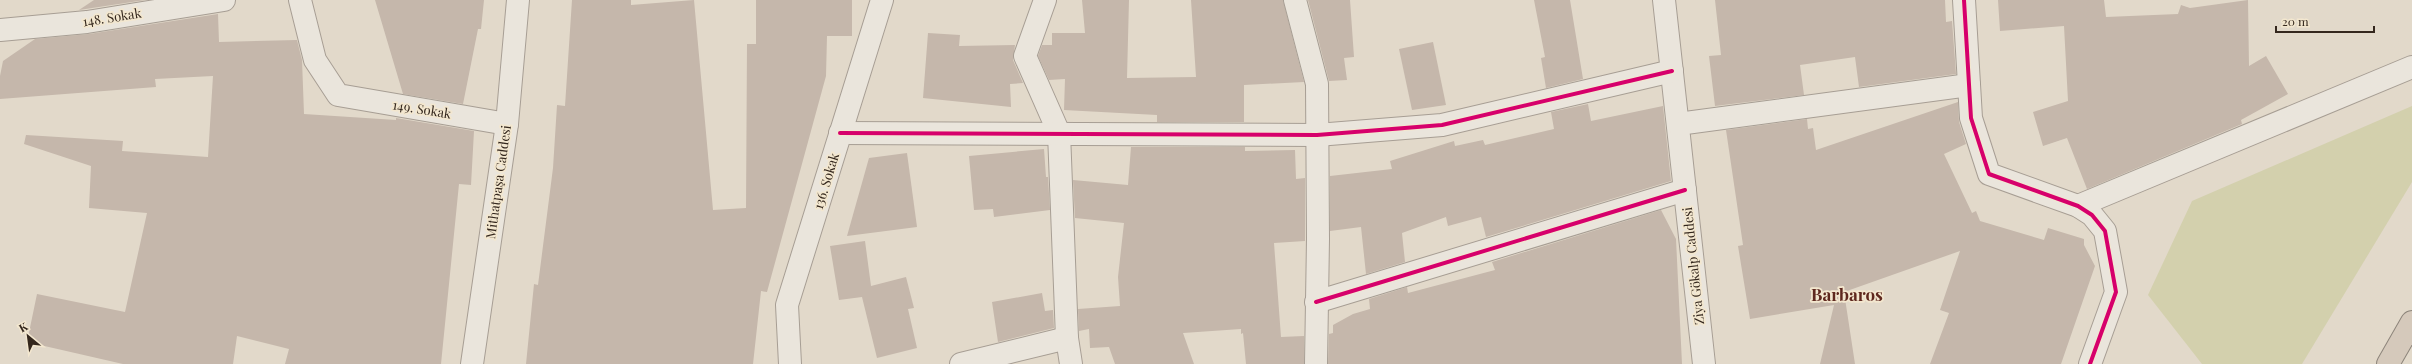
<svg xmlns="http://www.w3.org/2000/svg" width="2412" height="364" font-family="'Playfair Display',serif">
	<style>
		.green { fill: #d3d0ad }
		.building { fill: #c5b7ab }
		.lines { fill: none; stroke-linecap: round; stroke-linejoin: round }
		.minor-casing { stroke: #a79e94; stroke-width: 24 }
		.highway-casing { stroke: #8c847a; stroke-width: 24 }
		.minor { stroke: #eae5dc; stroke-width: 22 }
		.highway { stroke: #d5c9bb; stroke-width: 22 }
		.cycleway-casing { stroke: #f3e7cf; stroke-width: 6 }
		.cycleway { stroke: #d6006c; stroke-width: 4 }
		.labels { text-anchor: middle; stroke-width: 3.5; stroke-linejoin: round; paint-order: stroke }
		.street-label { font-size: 13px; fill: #34271d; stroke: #f3e7cf }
		.district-label { font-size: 17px; font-weight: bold; fill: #5f281e; stroke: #f3e7cf }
	</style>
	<rect width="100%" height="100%" fill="#e2d9ca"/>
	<!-- green -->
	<path class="green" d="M2412 106V182L2302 364H2202L2148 295 2192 201Z"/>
	<!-- building -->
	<g class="building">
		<path d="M94 0H145L79 10Z"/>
		<path d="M375 0H484L481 29H478L463 104 403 94Z"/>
		<path d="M572 0H631V5L694 0 713 210 746 208 747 44H756V0H852V36H827L826 76 767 292 761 291 753 364H526L534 284 538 285 553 168 557 105 565 106Z"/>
		<path d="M1082 0H1129L1127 78 1196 77 1191 0H1283L1304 82 1244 85V122H1157V115L1064 110 1065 79 1049 80 1038 56 1042 45H1052V33H1085Z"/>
		<path d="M1308 0H1350L1354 57 1344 58 1347 80 1329 81Z"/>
		<path d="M1534 0H1570L1583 79 1546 88 1541 58 1545 57Z"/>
		<path d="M1715 0H1945L1946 22 1952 21 1956 74 1859 87 1855 57 1800 65 1804 95 1715 106 1709 56 1721 55Z"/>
		<path d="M1998 0H2104L2106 17 2178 14 2181 5 2190 8 2248 0 2249 66 2266 56 2288 94 2241 120 2242 124 2087 189 2067 138 2043 146 2033 112 2068 101 2064 26 2000 31Z"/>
		<path d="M218 14 219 42 297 40 302 60 304 114 396 120V118L474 131 471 185 459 184 441 364H285L289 349 237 336 233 364H123L27 342 37 294 125 312 147 213 89 208 91 166 24 144 26 135 123 141 122 151 208 157 213 76 155 79 156 87 0 99V76L3 61 35 39 89 34Z"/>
		<path d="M928 33 960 35 959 46 1015 45 1013 60 1023 83 1010 84 1011 107 923 98Z"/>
		<path d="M1433 42 1446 105 1412 110 1399 49Z"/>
		<path d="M1958 102 1959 122 1966 144 1944 154 1972 213 1976 211 1980 221 2044 240 2048 228 2084 239V245L2095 266 2061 364H1930L1949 313 1940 310 1960 251 1844 292 1855 364H1820L1834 305 1750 319 1738 246 1743 245 1726 130 1807 119 1808 129 1813 128 1816 150Z"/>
		<path d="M1588 104 1591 121 1663 106 1671 181 1486 237 1481 217 1448 226 1446 217 1402 233 1405 262 1366 274 1361 227 1330 231V176L1392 169 1390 161 1454 141 1455 146 1483 140 1485 145 1554 129 1551 112Z"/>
		<path d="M1131 147H1245V151L1295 150 1296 179 1305 178V241L1274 243 1281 337 1304 336V364H1246L1243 333 1241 334V329L1183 333 1194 364H1115L1109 347 1090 348 1089 329 1079 331 1078 309 1120 306 1118 277 1124 223 1075 218 1073 180 1128 185Z"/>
		<path d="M1044 149 1046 177H1048L1050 210 994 217 993 209 974 210 969 156Z"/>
		<path d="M907 153 917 227 847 236 869 158Z"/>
		<path d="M1661 210 1676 239 1682 364H1328L1329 334 1333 333V325L1353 314 1370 309 1369 299 1407 287 1408 293 1495 270 1492 262Z"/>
		<path d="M865 241 871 286 906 277 914 308 908 309 917 348 877 358 862 297 839 300 830 246Z"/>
		<path d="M1042 293 1045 311 1053 310 1054 328 998 342 992 302Z"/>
	</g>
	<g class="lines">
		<!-- minor casing -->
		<g class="minor-casing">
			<g id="minor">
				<path d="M300 0 315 60 338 95 507 124"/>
				<path d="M1045 0 1025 56 1059 133 1067 338 1071 364"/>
				<path d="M1295 0 1317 84 1318 239 1316 364"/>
				<path d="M1664 0 1704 364"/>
				<path d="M1964 0 1971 118 1989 174 2078 206 2092 215 2105 231 2116 292 2090 364"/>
				<path d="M0 30 87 22 224 0"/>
				<path d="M1678 124 1969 85"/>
				<path d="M840 133 1317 135 1442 125 1672 71"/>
				<path d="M2078 206 2412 67"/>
				<path d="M1316 302 1685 190"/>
				<path d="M472 364 507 124 518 0"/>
				<path d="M790 364 787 305 882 0"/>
				<path d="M961 364 1067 338"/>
			</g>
		</g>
		<!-- highway casing -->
		<g class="highway-casing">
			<path id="highway" d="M2388 364 2412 322"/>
		</g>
		<!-- minor -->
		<use href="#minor" class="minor"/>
		<!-- highway -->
		<use href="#highway" class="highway"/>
		<!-- cycleway casing -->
		<g class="cycleway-casing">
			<g id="cycleway">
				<path d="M1964 0 1971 118 1989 174 2078 206 2092 215 2105 231 2116 292 2090 364"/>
				<path d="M840 133 1317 135 1442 125 1672 71"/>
				<path d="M1316 302 1685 190"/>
			</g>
		</g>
		<!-- cycleway -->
		<use href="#cycleway" class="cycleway"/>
	</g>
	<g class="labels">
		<!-- street labels -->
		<g class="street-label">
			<text transform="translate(112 17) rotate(-9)" y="5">148. Sokak</text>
			<text transform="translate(422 109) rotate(9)" y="5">149. Sokak</text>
			<text transform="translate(826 181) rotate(-73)" y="5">136. Sokak</text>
			<text transform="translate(498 182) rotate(-82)" y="5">Mithatpaşa Caddesi</text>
			<text transform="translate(1693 266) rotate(-96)" y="5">Ziya Gökalp Caddesi</text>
		</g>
		<!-- district labels -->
		<g class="district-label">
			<text x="1847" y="301">Barbaros</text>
		</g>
	</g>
	<!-- north arrow -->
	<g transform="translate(28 336) rotate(331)" stroke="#f3e7cf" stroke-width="3" paint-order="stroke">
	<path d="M0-3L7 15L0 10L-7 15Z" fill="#34271d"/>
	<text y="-6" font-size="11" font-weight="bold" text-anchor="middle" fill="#34271d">K</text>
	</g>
	<!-- scale -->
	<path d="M2276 26v6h98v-6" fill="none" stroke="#34271d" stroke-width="2"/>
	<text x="2282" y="26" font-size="12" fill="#34271d" stroke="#f3e7cf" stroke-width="3" paint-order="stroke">20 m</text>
</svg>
